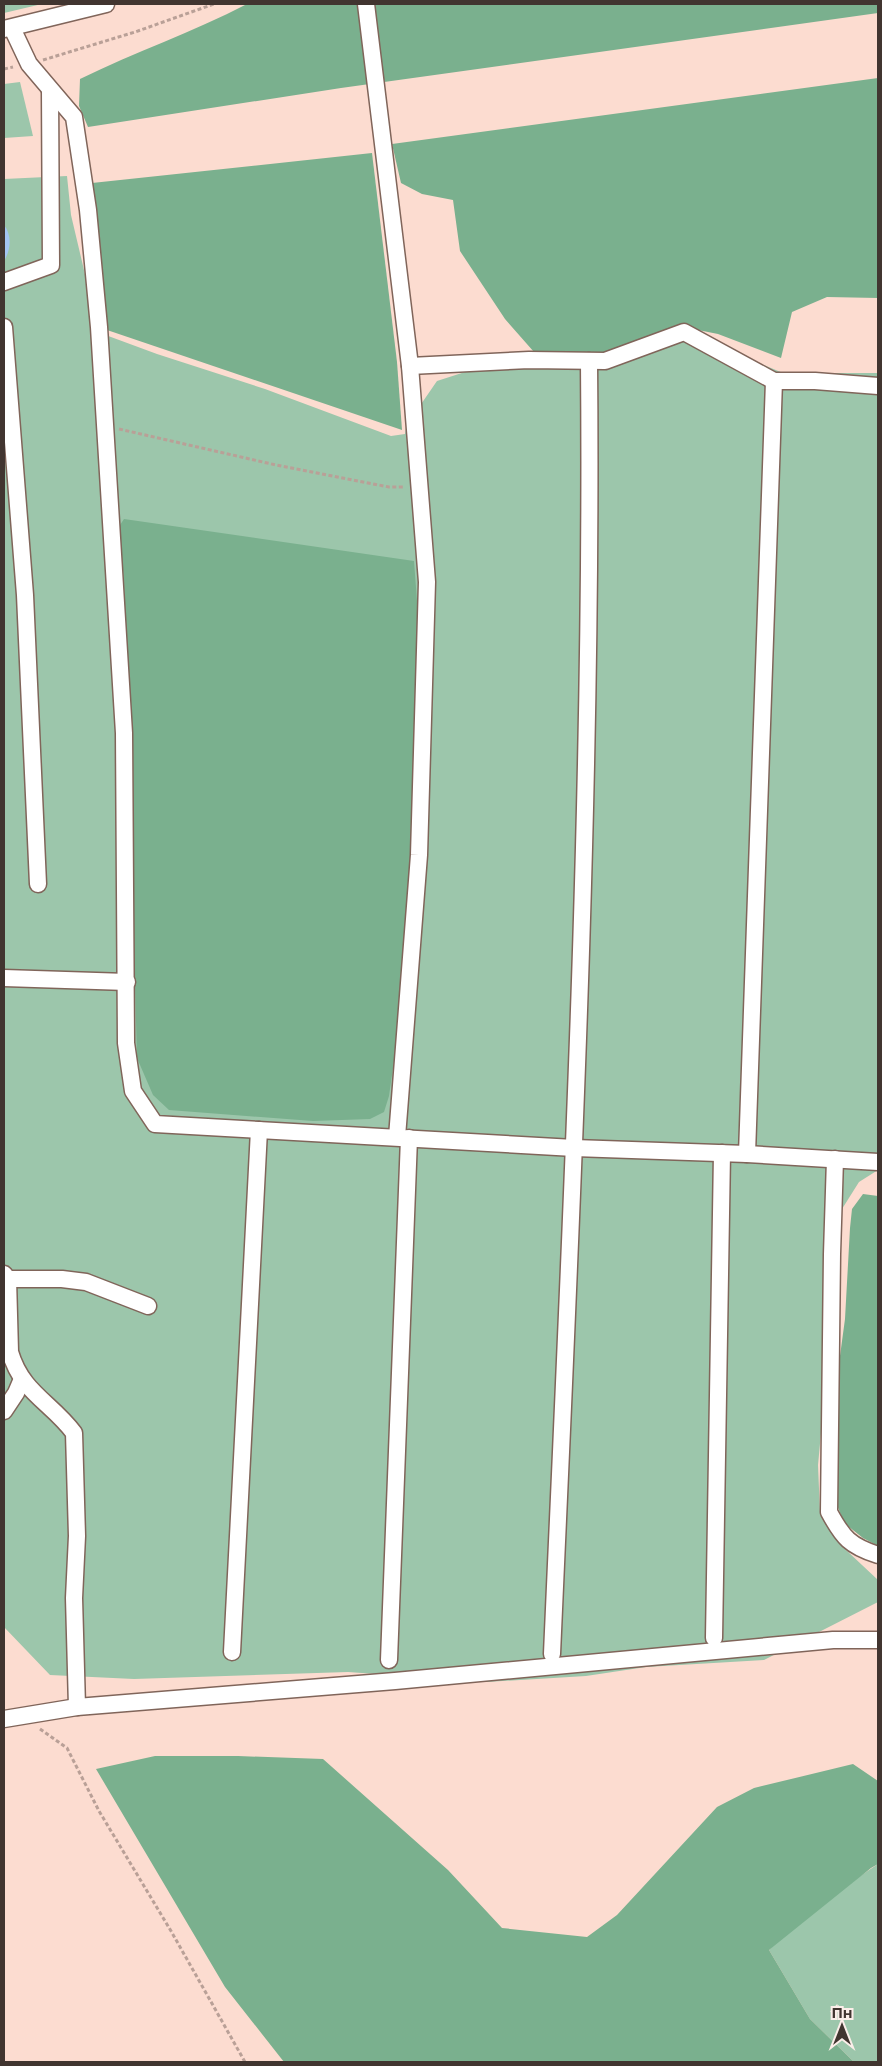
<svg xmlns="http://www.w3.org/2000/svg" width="882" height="2066" font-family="Montserrat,sans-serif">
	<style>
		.green { fill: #9cc6ab }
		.forest { fill: #7ab08e }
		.water { fill: #a3c5f3 }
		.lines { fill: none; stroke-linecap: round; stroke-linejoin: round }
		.minor-casing { stroke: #80655a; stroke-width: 19 }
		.path { stroke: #b9a097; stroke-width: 3; stroke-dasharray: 4 2.5; stroke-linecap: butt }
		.minor { stroke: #fff; stroke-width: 16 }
	</style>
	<rect width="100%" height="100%" fill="#fcdcd0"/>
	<!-- green -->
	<g class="green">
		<path d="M4 4H42L4 13Z"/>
		<path d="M20 82 33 136 4 138V84Z"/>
		<path d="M67 176 71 215 88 287 92 330 157 354 265 389 391 436 405 434 406 426 437 381 515 356H605L659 337 719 346 783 373H878V1170L859 1182 842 1209 818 1465 820 1513 846 1550 878 1580V1602L764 1660 646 1667 586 1676 487 1682 348 1672 134 1679 50 1675 4 1627V179Z"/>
		<path d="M878 1864V2062H854L810 2019 769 1950 798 1918Z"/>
	</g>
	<!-- forest -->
	<g class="forest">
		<path d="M247 4H878V13L341 88 88 127 79 106 80 79C135 52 193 32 247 4Z"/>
		<path d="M878 78V298L827 297 792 312 781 358 718 334 678 326 607 353 534 352 505 319 460 251 453 200 422 194 401 183 392 144Z"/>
		<path d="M372 153 397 362 402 430 107 330 92 183Z"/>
		<path d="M124 519 414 561 420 640 416 686 410 894 397 1040 389 1096 384 1112 370 1119 313 1121 169 1110 153 1095 137 1058 124 578 118 528Z"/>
		<path d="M863 1194 878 1196V1546L863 1538 844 1523 834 1497 839 1444 837 1378 845 1319 850 1228 852 1209Z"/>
		<path d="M155 1756H238L323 1759 448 1870 502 1928 587 1937 617 1915 717 1807 754 1788 853 1764 878 1781V1864L871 1868 769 1950 810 2019 854 2062H284L225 1987 96 1769Z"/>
	</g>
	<!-- water -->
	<path class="water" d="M4 225C12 235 11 250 4 261Z"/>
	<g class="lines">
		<!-- minor casing -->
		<g class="minor-casing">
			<g id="minor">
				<path d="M366 4 410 366 529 360 605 361 684 332 774 381H815L878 386"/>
				<path d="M12 28 29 64 74 117 88 210 99 327 124 733 126 1043 133 1091 155 1124 574 1148 747 1154 878 1162"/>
				<path d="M4 29 106 4"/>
				<path d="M4 282 51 265 50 90"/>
				<path d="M4 327 25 595 38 884"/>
				<path d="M4 978 127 982"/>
				<path d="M397 1137 419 855 427 582 410 366"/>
				<path d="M747 1154 774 381"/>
				<path d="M835 1159 832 1254 829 1512C843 1538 850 1546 878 1555"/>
				<path d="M4 1274 8 1279H62L86 1282 148 1306"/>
				<path d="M8 1279 10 1352C22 1393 51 1402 74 1433L77 1536 74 1598 77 1707"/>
				<path d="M4 1411 16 1393 22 1379"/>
				<path d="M714 1638 722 1153"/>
				<path d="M232 1652 259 1130"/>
				<path d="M552 1654C571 1223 593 792 589 361"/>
				<path d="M389 1660 409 1138"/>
				<path d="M4 1719 77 1707 395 1681 833 1640H878"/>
			</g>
		</g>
		<!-- path -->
		<g class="path">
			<path d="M43 60 135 32 214 4"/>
			<path d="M4 69 13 67"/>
			<path d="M119 429 276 465 389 487H404"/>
			<path d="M40 1729 67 1748 99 1811 171 1931 245 2062"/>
		</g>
		<!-- minor -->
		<use href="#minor" class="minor"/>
	</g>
	<!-- border -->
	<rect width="882" height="2066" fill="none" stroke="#413530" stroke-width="10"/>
	<!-- north arrow -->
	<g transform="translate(842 2026)" stroke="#fbeee9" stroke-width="4" paint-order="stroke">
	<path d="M0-4L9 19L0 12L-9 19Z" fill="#413530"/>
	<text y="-8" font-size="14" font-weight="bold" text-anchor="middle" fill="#413530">Пн</text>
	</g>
</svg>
